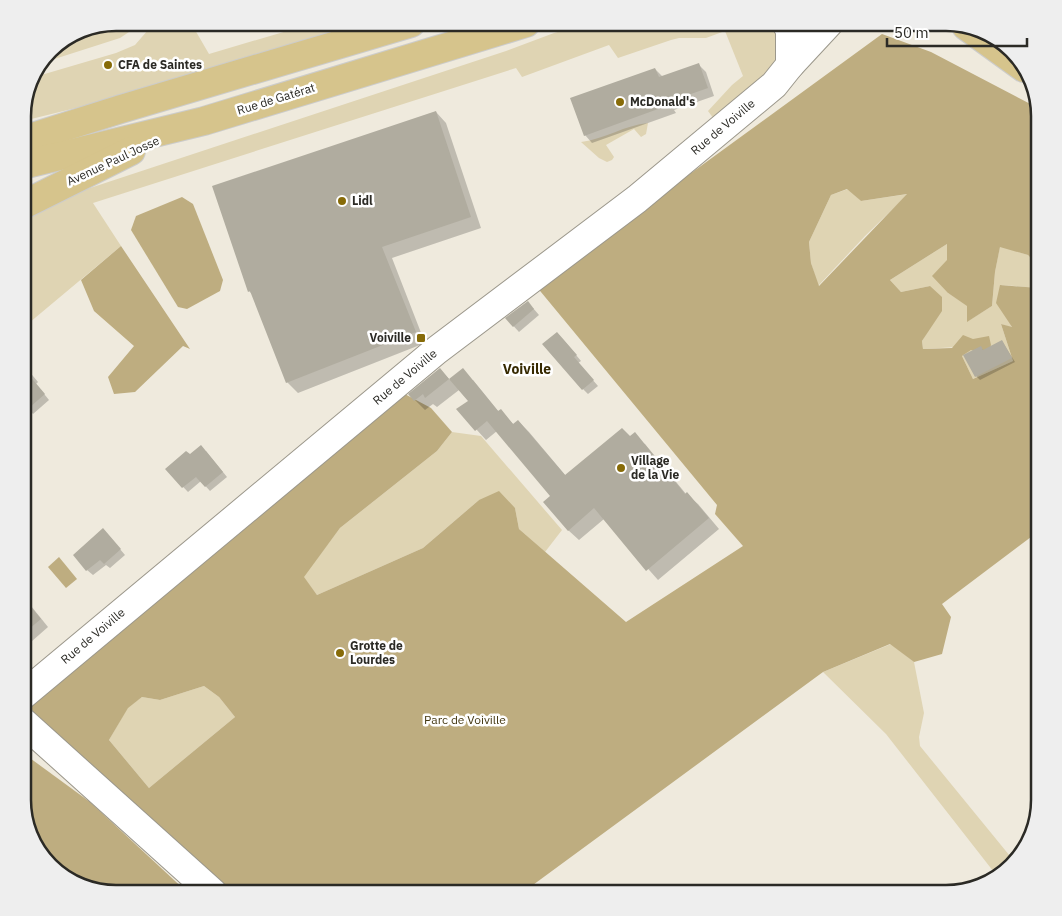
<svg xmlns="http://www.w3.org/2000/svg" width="1062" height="916" font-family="'IBM Plex Sans',sans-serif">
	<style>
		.green { fill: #dfd4b3 }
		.forest { fill: #bead80; fill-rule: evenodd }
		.shadow { fill: #0003 }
		.building { fill: #b0ac9f }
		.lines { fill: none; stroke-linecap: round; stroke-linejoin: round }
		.minor-casing { stroke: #9b978b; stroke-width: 30 }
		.major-casing { stroke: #cccccb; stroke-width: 30 }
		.minor { stroke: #fff; stroke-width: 28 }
		.major { stroke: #d6c48c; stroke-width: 28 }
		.poi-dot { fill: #876b08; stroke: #fff; stroke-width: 2 }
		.labels { text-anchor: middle; stroke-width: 5; stroke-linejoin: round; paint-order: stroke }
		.poi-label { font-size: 12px; font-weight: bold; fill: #2b2a25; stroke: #fff; text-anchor: start }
		.street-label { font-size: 12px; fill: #2b2a25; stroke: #fff }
		.park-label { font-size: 12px; fill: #433711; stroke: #fff }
		.neighbourhood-label { font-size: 14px; font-weight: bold; fill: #362900; stroke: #fff }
		.rim { fill: none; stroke: #2b2a25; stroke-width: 2.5 }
	</style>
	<rect width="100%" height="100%" fill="#efeadd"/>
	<!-- green -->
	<g class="green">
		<path d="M117 23H138L129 32 120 38 42 63 54 46Z"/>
		<path d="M154 23H191L209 54 314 23H380L206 76 23 121V110L31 78 116 53 135 45Z"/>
		<path d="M590 23H778L783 56 719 126 708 111 732 85 743 76 725 31 706 38H679L671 40 618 58 609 45 522 77 516 68 93 203 121 246 23 328V222L49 205 84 190 506 51 554 33Z"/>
		<path d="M648 123 646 134 641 137 634 129 606 145 614 157 612 160 607 162 599 158 581 142C605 139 625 125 648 123Z"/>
		<path d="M848 189 861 201 908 194 865 236 818 286 811 263 809 242 831 195Z"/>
		<path d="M947 244 948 293 968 306V321L992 306 995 272 1000 246 1028 255 1039 267V288L1001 285 1012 328 1001 324 1013 361 973 379 962 356 970 350 991 345 923 349 922 341 928 331 930 286 901 292 890 280Z"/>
		<path d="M452 432 481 436 562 530 545 552 519 529 515 508 479 500 423 548 317 595 303 577 340 528 437 451Z"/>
		<path d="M891 644 914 662 924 713 919 737 920 746 1014 861 1012 866 997 876 886 734 823 672Z"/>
		<path d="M204 686 219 697 235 717 149 788 109 740 128 707 142 697 160 700Z"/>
	</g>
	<!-- forest -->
	<g class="forest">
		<path d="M882 34 931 52 1038 108 1039 117V267L1028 255 1000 247 995 272 992 306 967 322V306L948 293 932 276 947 260V244L890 280 901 292 930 286 942 297V311L922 341 923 349 952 348 963 335 973 339 989 336 991 345 988 355 971 350 962 356 973 379 1013 361 1001 324 1012 327 996 303 1000 285 1039 288V531L942 604 951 617 942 654 914 662 890 644 823 672 522 893H226L34 714 30 705 401 392 431 408 452 432 437 451 340 528 304 577 317 595 423 548 479 500 499 491 515 508 519 529 626 622 743 546 715 514 717 505 536 286ZM847 189 861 201 907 194 819 286 811 263 809 242 831 195ZM204 686 219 697 235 717 149 788 109 740 128 708 142 697 160 700Z"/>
		<path d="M182 197 193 204 223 280 220 291 187 309 178 307 131 230 136 216Z"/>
		<path d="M121 246 190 349 183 346 135 392 114 394 108 377 134 346 94 311 81 280Z"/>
		<path d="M59 557 77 579 66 588 48 567Z"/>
		<path d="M23 753 90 802 188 893H116L81 886 73 881 56 864 39 841 23 805Z"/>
	</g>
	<!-- shadow -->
	<g class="shadow">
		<path d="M699 65 706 72 714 96 674 110 676 113 592 143 585 135 655 69 663 77Z"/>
		<path d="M436 112 446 123 481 228 392 258 425 343 298 393 287 382 254 296 249 291Z"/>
		<path d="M533 308 539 315 519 332 507 319Z"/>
		<path d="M562 338 581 361 578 363 598 386 588 394 583 389Z"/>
		<path d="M1002 341 1015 362 980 380 976 376 980 347 984 351Z"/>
		<path d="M23 364 38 382 36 384 49 400 33 414 23 402Z"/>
		<path d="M440 369 450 380H473L499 412 501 411 514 425 518 421 529 432 566 476 630 437 645 444 686 494 698 504 719 529 658 580 604 519 579 540 568 530 552 496 497 431 486 440 458 409 469 401 459 390 437 407 433 404 425 410 415 400Z"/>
		<path d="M206 451 227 477 210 491 201 481 188 492 166 469 190 456Z"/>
		<path d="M108 535 125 555 110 568 106 565 93 575 87 570Z"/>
		<path d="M23 596 48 627 23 649Z"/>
	</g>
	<!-- building -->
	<g class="building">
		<path d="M699 63 708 88 668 102 669 105 584 136 570 98 655 68 659 77Z"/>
		<path d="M436 111 471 217 382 247 416 332 286 383 250 291 248 292 212 186Z"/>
		<path d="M528 301 534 309 513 327 505 318Z"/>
		<path d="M557 332 577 355 574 357 594 380 582 390 542 344Z"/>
		<path d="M1002 340 1012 358 975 377 963 355 981 346 983 350Z"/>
		<path d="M23 368 45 394 23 413Z"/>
		<path d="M440 368 449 379 425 398 423 394 414 401 408 394Z"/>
		<path d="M463 368 498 411 501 409 513 424 518 420 565 475 622 428 630 436 635 432 685 494 687 492 709 518 646 571 594 508 568 531 543 502 550 496 487 421 475 431 456 409 468 401 449 379Z"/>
		<path d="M201 445 223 472 205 487 196 477 182 488 165 469 186 451 190 454Z"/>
		<path d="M103 528 121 549 104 564 100 560 86 571 73 555Z"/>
		<path d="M23 597 41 619 23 634Z"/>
	</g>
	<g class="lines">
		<!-- minor casing -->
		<g class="minor-casing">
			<g id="minor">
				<path d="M786 23 790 30V65"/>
				<path d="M23 695 437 350 637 199 774 85 790 65 829 23"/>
				<path d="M23 722 213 893"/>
			</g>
		</g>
		<!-- major casing -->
		<g class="major-casing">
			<g id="major">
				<path d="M966 26 1024 68"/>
				<path d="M23 140 121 109 411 23"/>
				<path d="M23 165 204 121 526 23"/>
				<path d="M23 205 131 151"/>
			</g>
		</g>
		<!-- minor -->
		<use href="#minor" class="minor"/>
		<!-- major -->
		<use href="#major" class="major"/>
	</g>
	<!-- markers -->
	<g class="poi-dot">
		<circle cx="108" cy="65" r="5"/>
		<circle cx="620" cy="102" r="5"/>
		<circle cx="342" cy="201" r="5"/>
		<rect x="416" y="333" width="10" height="10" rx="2.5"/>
		<circle cx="621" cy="468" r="5"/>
		<circle cx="340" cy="653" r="5"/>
	</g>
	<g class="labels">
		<!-- poi labels -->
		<g class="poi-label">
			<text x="118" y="69">CFA de Saintes</text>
			<text x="630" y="106">McDonald's</text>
			<text x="352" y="205">Lidl</text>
			<text x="411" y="342" text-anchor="end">Voiville</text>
			<text x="631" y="465">Village<tspan x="631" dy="14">de la Vie</tspan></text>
			<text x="350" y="650">Grotte de<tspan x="350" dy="14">Lourdes</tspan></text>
		</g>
		<!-- street labels -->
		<g class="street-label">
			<text transform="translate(276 99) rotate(-17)" y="4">Rue de Gatérat</text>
			<text transform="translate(723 127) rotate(-40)" y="4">Rue de Voiville</text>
			<text transform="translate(113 161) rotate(-25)" y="4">Avenue Paul Josse</text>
			<text transform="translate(405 377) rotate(-40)" y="4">Rue de Voiville</text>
			<text transform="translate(93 636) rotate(-40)" y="4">Rue de Voiville</text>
		</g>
		<!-- park labels -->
		<g class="park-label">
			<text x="465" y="724">Parc de Voiville</text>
		</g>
		<!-- neighbourhood labels -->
		<g class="neighbourhood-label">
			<text x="527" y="374">Voiville</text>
		</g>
	</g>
	<!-- crop -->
	<path d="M0 0H1062V916H0ZM116 31H946A85 85 0 0 1 1031 116V800A85 85 0 0 1 946 885H116A85 85 0 0 1 31 800V116A85 85 0 0 1 116 31Z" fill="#eee" fill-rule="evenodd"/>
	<path class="rim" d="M116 31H946A85 85 0 0 1 1031 116V800A85 85 0 0 1 946 885H116A85 85 0 0 1 31 800V116A85 85 0 0 1 116 31Z"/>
	<!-- scale -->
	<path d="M887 38v8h140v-8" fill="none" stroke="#2b2a25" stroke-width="2.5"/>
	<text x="894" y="38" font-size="15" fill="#2b2a25" stroke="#ffffff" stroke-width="4" paint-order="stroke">50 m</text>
</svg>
